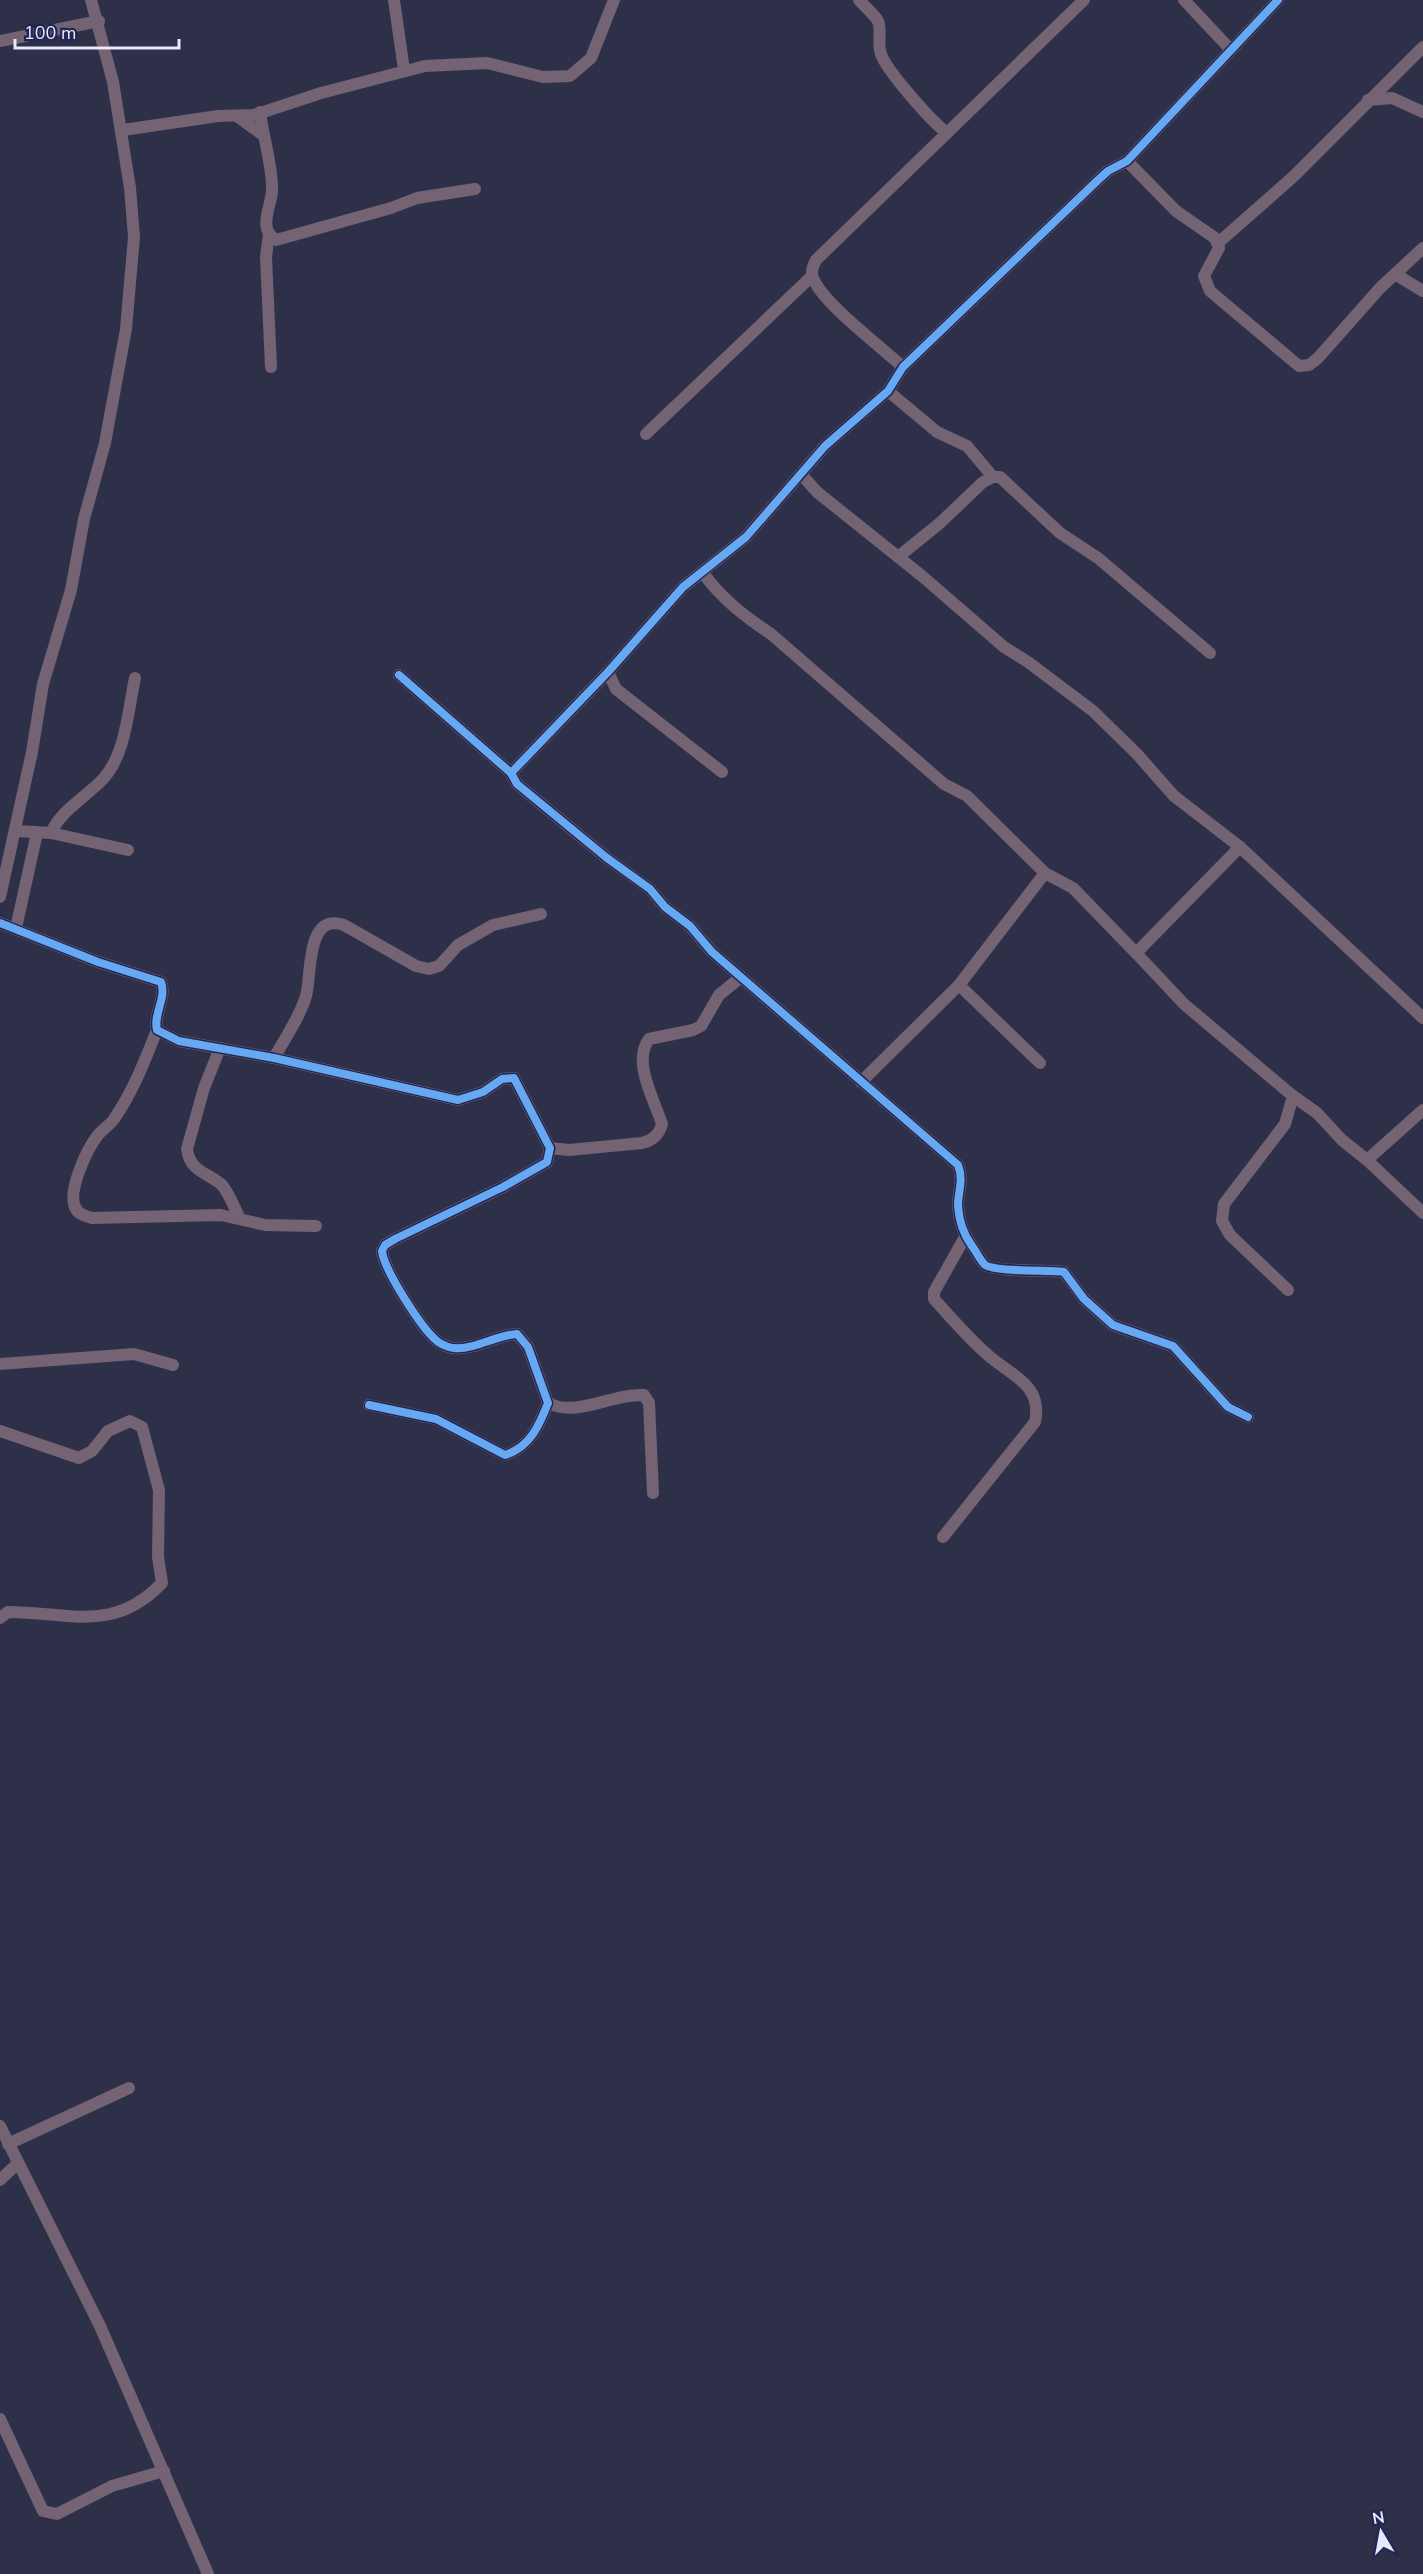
<svg xmlns="http://www.w3.org/2000/svg" width="1423" height="2574" font-family="'Nunito Sans',sans-serif">
	<style>
		.lines { fill: none; stroke-linecap: round; stroke-linejoin: round }
		.minor { stroke: #736373; stroke-width: 12 }
		.cycleway-casing { stroke: #232654; stroke-width: 11 }
		.cycleway { stroke: #66a8f1; stroke-width: 8 }
	</style>
	<rect width="100%" height="100%" fill="#2e3049"/>
	<g class="lines">
		<!-- minor -->
		<g class="minor">
			<path d="M394 0 404 70"/>
			<path d="M859 0C864 6 874 14 878 21 882 31 877 44 881 54 886 70 932 122 946 132"/>
			<path d="M1184 0 1231 50"/>
			<path d="M0 41 99 21"/>
			<path d="M1368 100 1392 98 1423 112"/>
			<path d="M260 112C263 138 273 166 272 192 270 209 258 229 276 240L391 208 417 198 475 189"/>
			<path d="M238 117 263 135"/>
			<path d="M123 130 218 116 254 115 321 93 425 66 487 63 543 77 570 76 591 58 614 0"/>
			<path d="M1127 161 1176 211 1215 238 1219 248 1204 276 1210 291 1299 366 1309 365 1318 358 1380 288 1423 248"/>
			<path d="M269 234 266 257 271 367"/>
			<path d="M1218 243 1294 176 1423 47"/>
			<path d="M1395 274 1423 291"/>
			<path d="M903 367C881 347 827 306 815 282 810 274 812 268 816 260L1084 0"/>
			<path d="M888 391 937 432 967 446 993 477"/>
			<path d="M646 434 812 276"/>
			<path d="M801 474 817 492 922 576 1004 647 1028 662 1093 711 1137 754 1174 796 1240 847 1423 1018"/>
			<path d="M898 557 940 523 983 482 993 477H1000L1060 533 1098 558 1210 653"/>
			<path d="M703 573C722 599 744 616 771 634L944 784 967 796 1045 873 1073 888 1136 953"/>
			<path d="M608 672 616 689 722 772"/>
			<path d="M399 675 511 773 517 784 607 858 650 889 665 907 690 926 712 952 958 1165C964 1180 958 1191 958 1206 959 1220 963 1234 972 1246 976 1251 980 1260 985 1265 996 1272 1047 1270 1064 1272L1084 1299 1113 1325 1173 1346 1228 1407 1248 1417"/>
			<path d="M511 773 608 672 683 587 746 537 825 446 888 391 903 367 1097 181 1108 171 1127 161 1278 0"/>
			<path d="M16 831 51 833 128 850"/>
			<path d="M51 833C61 810 86 797 103 779 126 754 128 710 135 678"/>
			<path d="M1240 847 1136 953 1184 1004 1293 1096 1317 1113 1342 1140 1367 1160 1423 1213"/>
			<path d="M0 897 32 752 43 684 71 590 84 519 105 443 126 329 134 237 130 188 113 82 91 0"/>
			<path d="M0 923 98 962 161 982C167 998 153 1014 157 1030L179 1041 274 1058 458 1100 483 1092 502 1079 514 1078 550 1148 547 1162 503 1187 395 1239 385 1245 382 1251C384 1270 422 1329 437 1341 440 1344 450 1348 454 1348 475 1350 496 1335 517 1334L528 1347 548 1403C539 1426 530 1447 505 1455L436 1419 369 1405"/>
			<path d="M16 928 37 833"/>
			<path d="M959 985 1040 1063"/>
			<path d="M157 1030C145 1060 133 1092 114 1119 110 1125 103 1129 98 1135 87 1149 66 1193 76 1209 79 1215 86 1216 92 1218L221 1215 265 1225 316 1226"/>
			<path d="M220 1048 204 1088 187 1149C190 1172 207 1172 222 1185 229 1193 235 1209 240 1219"/>
			<path d="M274 1058C285 1038 300 1017 306 996 312 976 305 912 344 925L416 966 429 969 439 966 458 945 493 925 541 914"/>
			<path d="M861 1082 959 985 1045 873"/>
			<path d="M550 1148 569 1150 642 1143C653 1140 659 1135 662 1124 654 1099 632 1062 649 1039L693 1030 701 1026 719 995 741 977"/>
			<path d="M1367 1160 1423 1110"/>
			<path d="M1288 1290 1230 1235 1222 1221 1224 1204 1285 1124 1293 1096"/>
			<path d="M0 1364 134 1354 173 1365"/>
			<path d="M548 1403C578 1418 612 1393 644 1395L649 1403 653 1493"/>
			<path d="M0 1431 79 1458 92 1451 108 1431 130 1421 142 1427 159 1490 158 1557 162 1583C113 1634 69 1612 8 1612L0 1618"/>
			<path d="M943 1537 1035 1422C1043 1385 1012 1376 989 1356 969 1339 951 1318 934 1299V1292L965 1237"/>
			<path d="M0 2126 100 2326 208 2574"/>
			<path d="M8 2144 129 2088"/>
			<path d="M0 2180 17 2164"/>
			<path d="M0 2419 43 2511 57 2514 112 2486 164 2471"/>
		</g>
		<!-- cycleway casing -->
		<g class="cycleway-casing">
			<g id="cycleway">
				<path d="M399 675 511 773 517 784 607 858 650 889 665 907 690 926 712 952 958 1165C964 1180 958 1191 958 1206 959 1220 963 1234 972 1246 976 1251 980 1260 985 1265 996 1272 1047 1270 1064 1272L1084 1299 1113 1325 1173 1346 1228 1407 1248 1417"/>
				<path d="M511 773 608 672 683 587 746 537 825 446 888 391 903 367 1097 181 1108 171 1127 161 1278 0"/>
				<path d="M0 923 98 962 161 982C167 998 153 1014 157 1030L179 1041 274 1058 458 1100 483 1092 502 1079 514 1078 550 1148 547 1162 503 1187 395 1239 385 1245 382 1251C384 1270 422 1329 437 1341 440 1344 450 1348 454 1348 475 1350 496 1335 517 1334L528 1347 548 1403C539 1426 530 1447 505 1455L436 1419 369 1405"/>
			</g>
		</g>
		<!-- cycleway -->
		<use href="#cycleway" class="cycleway"/>
	</g>
	<!-- north arrow -->
	<g transform="translate(1381 2532) rotate(350)" stroke="#232654" stroke-width="4.5" paint-order="stroke">
	<path d="M0-4.5L10 22L0 15L-10 22Z" fill="#e7eafc"/>
	<text y="-9" font-size="16" font-weight="bold" text-anchor="middle" fill="#e7eafc">N</text>
	</g>
	<!-- scale -->
	<path d="M15 39v9h164v-9" fill="none" stroke="#e7eafc" stroke-width="3"/>
	<text x="24" y="39" font-size="18" fill="#e7eafc" stroke="#232654" stroke-width="4.5" paint-order="stroke">100 m</text>
</svg>
